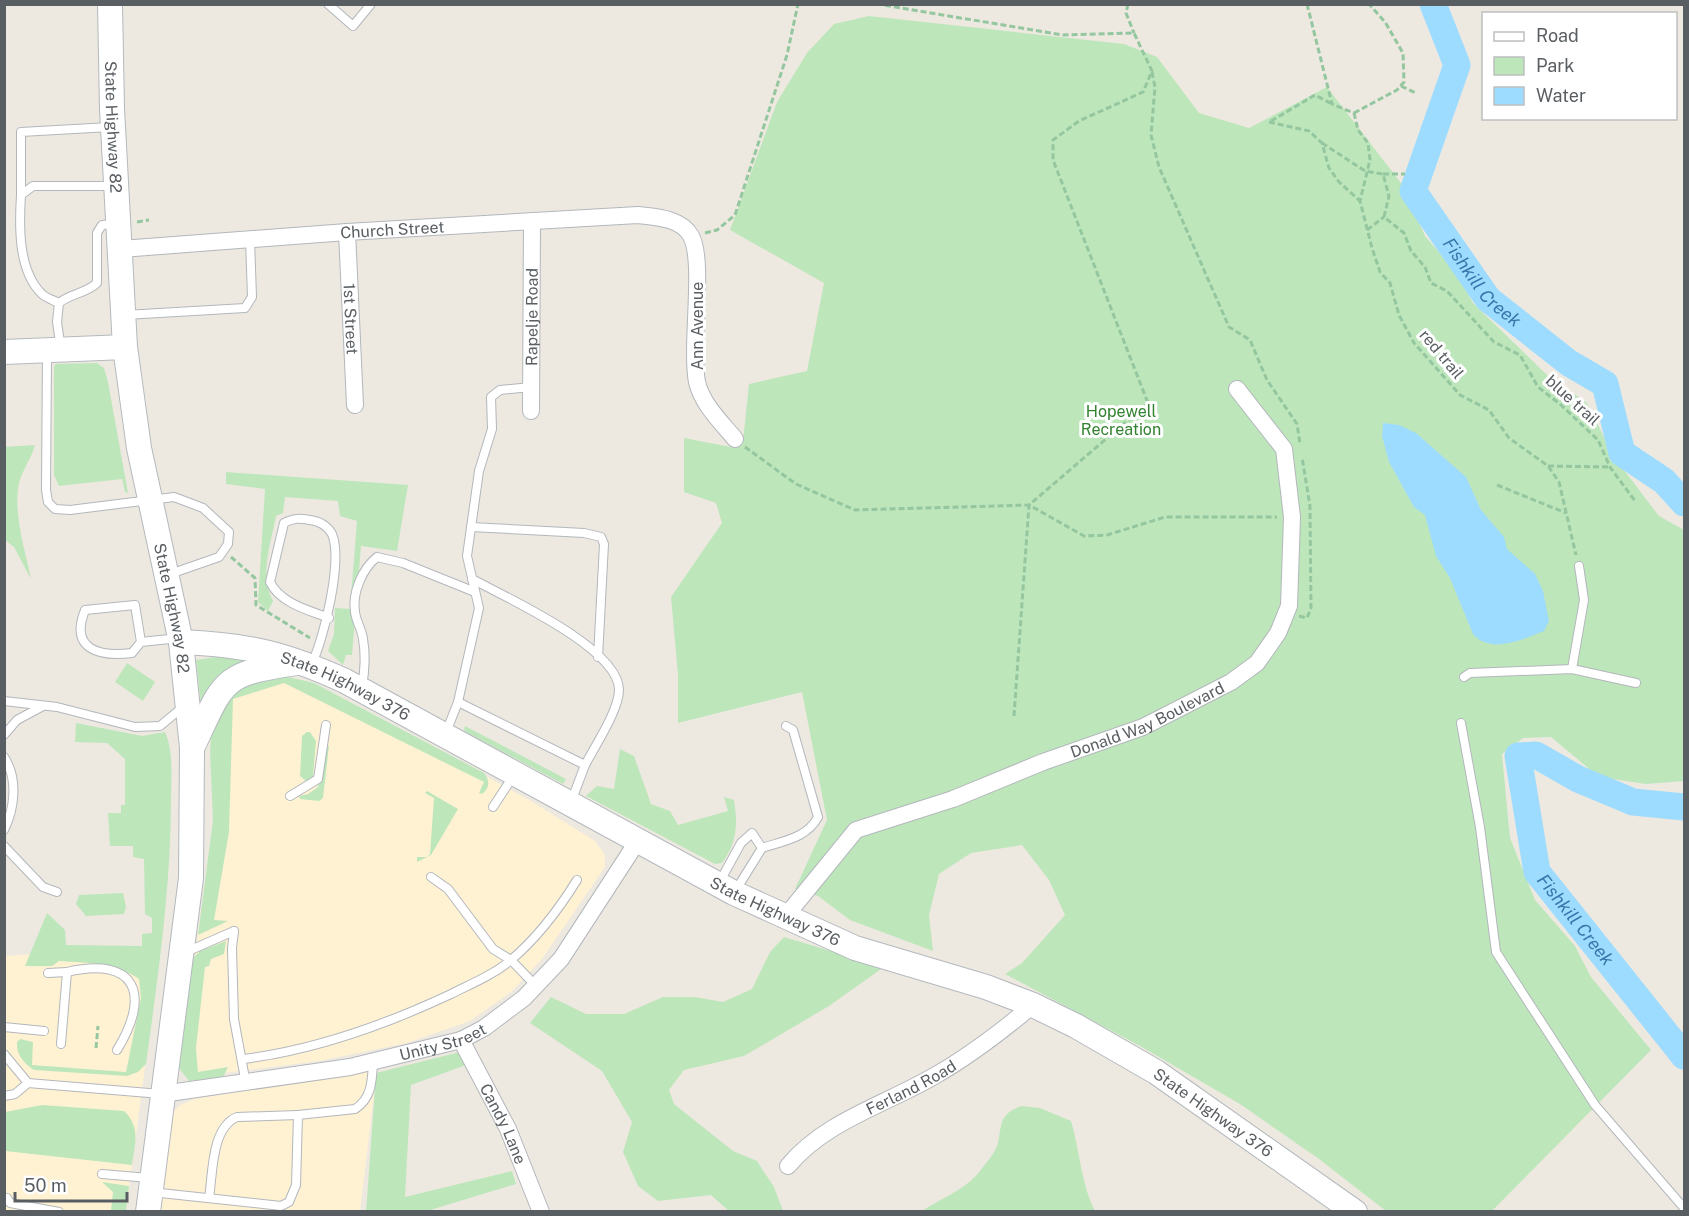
<svg xmlns="http://www.w3.org/2000/svg" width="1689" height="1216" font-family="'Public Sans',sans-serif">
	<style>
		.commercial { fill: #fff2d3 }
		.green { fill: #bee6bb }
		.water { fill: #9edcff }
		.lines { fill: none; stroke-linecap: round; stroke-linejoin: round }
		.river { stroke: #9edcff; stroke-width: 27 }
		.lane-casing { stroke: #b3b7bc; stroke-width: 10 }
		.street-casing { stroke: #b3b7bc; stroke-width: 18 }
		.secondary-casing { stroke: #b4b9be; stroke-width: 26 }
		.path { stroke: #94c79f; stroke-width: 3; stroke-dasharray: 6 3; stroke-linecap: butt }
		.lane { stroke: #fff; stroke-width: 8 }
		.street { stroke: #fff; stroke-width: 16 }
		.secondary { stroke: #fff; stroke-width: 24 }
		.labels { text-anchor: middle; stroke-width: 6; stroke-linejoin: round; paint-order: stroke }
		.street-label { font-size: 16px; fill: #595e62; stroke: #fff }
		.park-label { font-size: 16px; fill: #328230; stroke: #fff }
		.water-label { font-size: 18px; font-style: italic; fill: #3678ab; stroke: #fff }
	</style>
	<rect width="100%" height="100%" fill="#ede9e0"/>
	<!-- commercial -->
	<g class="commercial">
		<path d="M279 678 467 766 531 801 595 841 605 855V867L542 959 511 992 470 1021 407 1043 319 1061 192 1077V982L198 931 215 846 227 697Z"/>
		<path d="M61 952 160 954 126 1211 5 1212V956Z"/>
		<path d="M377 1070 360 1211 160 1212 174 1111 180 1105 194 1099Z"/>
	</g>
	<!-- green -->
	<g class="green">
		<path d="M869 16 1124 44 1157 57 1199 113 1249 128 1327 87 1404 187 1425 236 1457 273 1473 303 1547 375 1587 403 1614 457 1659 516 1684 530V781L1646 784 1599 777 1551 737 1523 738 1502 754 1510 838 1535 900 1575 946 1591 977 1651 1050 1492 1211H1386L1319 1159 1240 1104 1140 1046 1005 974 1022 963 1065 915 1049 880 1022 845 971 853 939 874 929 915 933 951 850 920 818 896 795 889 827 820 802 692 678 723V675L671 597 722 523 716 503 684 492V438L736 448 743 441 749 384 807 371 824 283 730 230 777 102 807 53 834 24Z"/>
		<path d="M97 363 104 368 108 382 128 493 125 492 122 479 59 486 54 475V366L56 364Z"/>
		<path d="M35 445C32 458 22 470 19 483 13 514 25 549 31 579L14 547 5 540 4 447Z"/>
		<path d="M226 472 408 485 397 551 361 546 352 655H346L343 665 328 651 334 634 335 608 350 609 357 521 340 516 338 501 285 497 283 513 276 516C271 543 259 575 273 601L268 611 258 602 265 489 226 484Z"/>
		<path d="M216 657 257 661 201 705 196 660Z"/>
		<path d="M127 663 155 682 143 701 115 682Z"/>
		<path d="M276 674 314 683 484 773C490 780 490 788 482 794L479 793 484 782 284 683 233 699 229 832 214 920 228 921 198 935 213 820 210 751 212 722 229 691Z"/>
		<path d="M76 723 142 736 165 732C174 752 171 778 171 799 171 888 158 976 146 1064L138 1072 127 1076 34 1070C24 1063 16 1055 17 1042L20 1039 33 1042 32 1065 126 1072 141 998 139 979C115 962 87 963 59 961L52 966H25L47 913 65 930 66 945 142 946V934L152 933V918L145 914 144 859 133 857V846H110L108 813H121V805H125V759L107 743 75 742Z"/>
		<path d="M465 726 566 779 563 784 464 731Z"/>
		<path d="M307 732H310L316 741 313 776 307 782 300 776 302 736Z"/>
		<path d="M329 746 323 798 319 801 300 799 299 796 308 794 318 787 326 747Z"/>
		<path d="M620 749 634 756 651 804 670 811 678 825 728 811 724 797 734 800C738 824 737 843 722 863L715 864 586 796 597 786 614 789Z"/>
		<path d="M427 791 458 809 431 855 417 862V857H427L430 854 434 798 425 793Z"/>
		<path d="M123 893 126 907 124 914 86 916 76 904 79 895Z"/>
		<path d="M784 937 884 967 829 1006 744 1056 684 1070 669 1090 674 1104 733 1151 757 1161 774 1187 783 1211H729L711 1195 658 1201 638 1186 623 1152 632 1122 602 1071 530 1023 551 997 586 1014H624L663 997H695L723 1002 752 989 770 952Z"/>
		<path d="M226 941 224 954 211 959 209 966 205 967 196 1048 198 1072 228 1067 223 1077 189 1081 179 1068 193 958 200 951Z"/>
		<path d="M460 1052 466 1065 411 1085 405 1197 512 1171 516 1184 427 1211 366 1212 376 1073Z"/>
		<path d="M42 1105 124 1111C141 1127 135 1144 132 1165L5 1151V1112Z"/>
		<path d="M1021 1106 1040 1108 1071 1121C1080 1151 1081 1184 1095 1211H922C943 1197 968 1189 983 1167 988 1161 996 1151 998 1143 1002 1124 999 1114 1021 1106Z"/>
		<path d="M102 1182 129 1186 126 1211H111L113 1192Z"/>
	</g>
	<!-- water -->
	<path class="water" d="M1383 423 1399 425 1416 433 1466 477 1481 510 1504 537 1507 549 1535 574 1543 591 1549 621 1544 631C1523 639 1491 655 1473 634L1450 578 1436 556 1425 515 1414 507 1389 462 1382 436Z"/>
	<g class="lines">
		<!-- river -->
		<g class="river">
			<path id="s1" d="M1433 4 1457 65 1413 191 1488 299 1569 363 1605 384 1622 453 1664 481 1684 503"/>
			<path id="s2" d="M1684 807 1633 802 1578 779 1536 755 1518 756 1537 872 1684 1056"/>
		</g>
		<!-- lane casing -->
		<g class="lane-casing">
			<g id="lane">
				<path d="M328 4 353 26 371 4"/>
				<path d="M21 195V132L110 127"/>
				<path d="M59 303C53 300 46 298 42 294 18 271 19 226 21 195L33 186H114"/>
				<path d="M125 315 245 308 252 297 250 239"/>
				<path d="M61 349 57 322 59 303C71 293 85 294 97 283V233L102 225 115 224"/>
				<path d="M47 353 46 490 48 502 55 509 70 510 174 497 203 508 229 532 228 544 219 557 167 575"/>
				<path d="M531 387 500 390 491 397 492 429 479 471 467 556 479 608 458 702 585 765 571 802"/>
				<path d="M471 527 584 533 601 537 604 544 598 657"/>
				<path d="M472 579C505 597 619 648 619 690 619 710 595 746 585 765"/>
				<path d="M141 642 132 653C100 657 69 650 85 610L135 605 141 642 179 638"/>
				<path d="M311 665C324 640 343 560 332 534 328 526 319 521 310 520 299 518 294 518 284 523L270 582C280 603 308 610 329 618"/>
				<path d="M1572 669 1584 600 1579 566"/>
				<path d="M1464 677 1470 673 1572 669 1636 683"/>
				<path d="M362 686C365 670 366 656 363 639 362 630 356 621 355 612 352 593 362 569 377 557L403 563 475 592"/>
				<path d="M4 701 57 707 135 727 160 726 183 707"/>
				<path d="M1461 723 1480 827 1496 952 1595 1105 1684 1208"/>
				<path d="M4 735 17 720 43 706"/>
				<path d="M445 735 458 702"/>
				<path d="M4 757C18 778 15 808 4 830"/>
				<path d="M290 796 318 779 326 725"/>
				<path d="M493 807 514 775"/>
				<path d="M4 846 43 887 57 892"/>
				<path d="M762 848C783 841 807 838 818 817L793 730 786 726"/>
				<path d="M431 877 448 889 493 949 511 960 536 986"/>
				<path d="M719 883 741 843 752 833 762 848 736 890"/>
				<path d="M234 931 232 948 234 1019 246 1084"/>
				<path d="M186 952 234 931"/>
				<path d="M48 973 67 972"/>
				<path d="M4 1027 44 1031"/>
				<path d="M61 1044 67 972C137 956 151 995 117 1050"/>
				<path d="M4 1054 28 1083"/>
				<path d="M243 1059C316 1050 385 1025 451 994 471 984 493 975 511 960 537 938 559 909 577 880"/>
				<path d="M4 1096 15 1094 28 1083 161 1094"/>
				<path d="M102 1174 149 1178"/>
				<path d="M151 1192 281 1206 289 1202 296 1185 298 1115 355 1109C372 1098 372 1081 373 1062"/>
				<path d="M7 1198 10 1203 59 1212"/>
				<path d="M209 1198C213 1173 211 1128 237 1117L298 1115"/>
			</g>
		</g>
		<!-- street casing -->
		<g class="street-casing">
			<g id="street">
				<path id="s3" d="M347 232 355 405"/>
				<path id="s4" d="M121 249 347 232 638 215C656 217 681 218 691 236 705 262 690 345 697 382 702 404 721 422 735 439"/>
				<path id="s5" d="M531 411 532 221"/>
				<path id="s6" d="M785 917 856 830 953 799 1043 762 1143 727 1231 682 1257 663 1278 633 1289 606 1292 517 1284 449 1237 389"/>
				<path id="s7" d="M461 1040 508 1129 541 1212"/>
				<path id="s8" d="M162 1094 350 1067 461 1040 484 1028 524 998 561 959 637 842"/>
				<path id="s9" d="M788 1166C825 1121 887 1104 936 1075 971 1055 1002 1031 1033 1005"/>
			</g>
		</g>
		<!-- secondary casing -->
		<g class="secondary-casing">
			<g id="secondary">
				<path id="s10" d="M110 4 112 109 125 347 139 448 181 642 192 748 191 878 148 1212"/>
				<path d="M4 352 125 347"/>
				<path id="s11" d="M181 642C248 645 284 653 345 681L734 893 855 948 986 987 1033 1005 1076 1026 1156 1072 1355 1212"/>
				<path d="M192 748C225 680 219 674 297 663"/>
			</g>
		</g>
		<!-- path -->
		<g class="path">
			<path d="M1128 4 1126 13 1134 33"/>
			<path d="M1307 4 1332 104 1354 113"/>
			<path d="M1152 72 1155 87 1151 135 1159 167 1229 327 1250 340 1267 380 1297 424 1300 444"/>
			<path d="M1401 86 1416 93"/>
			<path d="M1354 113 1358 130 1368 143 1370 160 1360 201 1372 248 1380 272 1390 283 1399 315 1414 343 1460 395 1489 410 1509 438 1548 466 1559 482 1576 555"/>
			<path d="M1354 113 1397 90 1404 82 1403 53 1385 22 1369 4"/>
			<path d="M1271 121 1315 95 1332 104"/>
			<path d="M1269 122 1309 131 1322 143 1329 168 1339 182 1360 201"/>
			<path d="M1322 143 1365 171 1383 174 1389 196 1384 217 1404 233 1411 251 1425 267 1431 283 1447 291 1494 342 1520 355 1538 387 1561 405 1598 440 1610 467 1635 501"/>
			<path d="M1383 174H1405"/>
			<path d="M137 222 149 220"/>
			<path d="M1367 230 1384 217"/>
			<path d="M705 233 717 230 735 215 787 55 798 4"/>
			<path d="M745 447 796 484 855 510 1029 505 1148 403 1053 160V140L1079 121 1143 92 1152 71 1134 33 1063 35 877 4"/>
			<path d="M1548 466 1610 467"/>
			<path d="M1497 485 1566 513"/>
			<path d="M231 557 255 578 256 605 310 638"/>
			<path d="M1299 616 1307 618 1311 608 1310 506 1302 457"/>
			<path d="M1014 716 1029 505 1084 536 1107 535 1165 517H1277"/>
			<path d="M96 1048 98 1026"/>
		</g>
		<!-- lane -->
		<use href="#lane" class="lane"/>
		<!-- street -->
		<use href="#street" class="street"/>
		<!-- secondary -->
		<use href="#secondary" class="secondary"/>
	</g>
	<g class="labels">
		<!-- street labels -->
		<g class="street-label">
			<text dy="6" stroke="none"><textPath href="#s10" startOffset="123">State Highway 82</textPath></text>
			<text dy="6" stroke="none"><textPath href="#s4" startOffset="272">Church Street</textPath></text>
			<text dy="6" stroke="none"><textPath href="#s5" startOffset="94">Rapelje Road</textPath></text>
			<text dy="6" stroke="none"><textPath href="#s3" startOffset="87">1st Street</textPath></text>
			<text transform="translate(697 326) rotate(-90)" y="6">Ann Avenue</text>
			<text transform="translate(1442 354) rotate(50)" y="6">red trail</text>
			<text transform="translate(1573 400) rotate(42)" y="6">blue trail</text>
			<text dy="6" stroke="none"><textPath href="#s10" startOffset="609">State Highway 82</textPath></text>
			<text dy="6" stroke="none"><textPath href="#s11" startOffset="172">State Highway 376</textPath></text>
			<text dy="6" stroke="none"><textPath href="#s6" startOffset="424">Donald Way Boulevard</textPath></text>
			<text dy="6" stroke="none"><textPath href="#s11" startOffset="658">State Highway 376</textPath></text>
			<text dy="6" stroke="none"><textPath href="#s8" startOffset="286">Unity Street</textPath></text>
			<text dy="6" stroke="none"><textPath href="#s9" startOffset="147">Ferland Road</textPath></text>
			<text dy="6" stroke="none"><textPath href="#s11" startOffset="1143">State Highway 376</textPath></text>
			<text dy="6" stroke="none"><textPath href="#s7" startOffset="94">Candy Lane</textPath></text>
		</g>
		<!-- park labels -->
		<g class="park-label">
			<text x="1121" y="417">Hopewell<tspan x="1121" dy="18">Recreation</tspan></text>
		</g>
		<!-- water labels -->
		<g class="water-label">
			<text dy="6" stroke="none"><textPath href="#s1" startOffset="314">Fishkill Creek</textPath></text>
			<text dy="6" stroke="none"><textPath href="#s2" startOffset="356">Fishkill Creek</textPath></text>
		</g>
	</g>
	<!-- border -->
	<rect width="1689" height="1216" fill="none" stroke="#595e62" stroke-width="12"/>
	<!-- legend -->
	<rect x="1482" y="12" width="195" height="108" fill="#ffffff" stroke="#bdbfc0" stroke-width="1.5"/>
	<rect x="1494" y="32" width="30" height="9" fill="#ffffff" stroke="#bdbfc0" stroke-width="1.5"/>
	<text x="1536" y="42" font-size="18" fill="#595e62">Road</text>
	<rect x="1494" y="57" width="30" height="18" fill="#bee6bb" stroke="#bdbfc0" stroke-width="1.5"/>
	<text x="1536" y="72" font-size="18" fill="#595e62">Park</text>
	<rect x="1494" y="87" width="30" height="18" fill="#9edcff" stroke="#bdbfc0" stroke-width="1.5"/>
	<text x="1536" y="102" font-size="18" fill="#595e62">Water</text>
	<!-- scale -->
	<path d="M15 1192v9h112v-9" fill="none" stroke="#595e62" stroke-width="3"/>
	<text x="24" y="1192" font-size="18" fill="#595e62" stroke="#ffffff" stroke-width="4.5" paint-order="stroke">50 m</text>
</svg>
